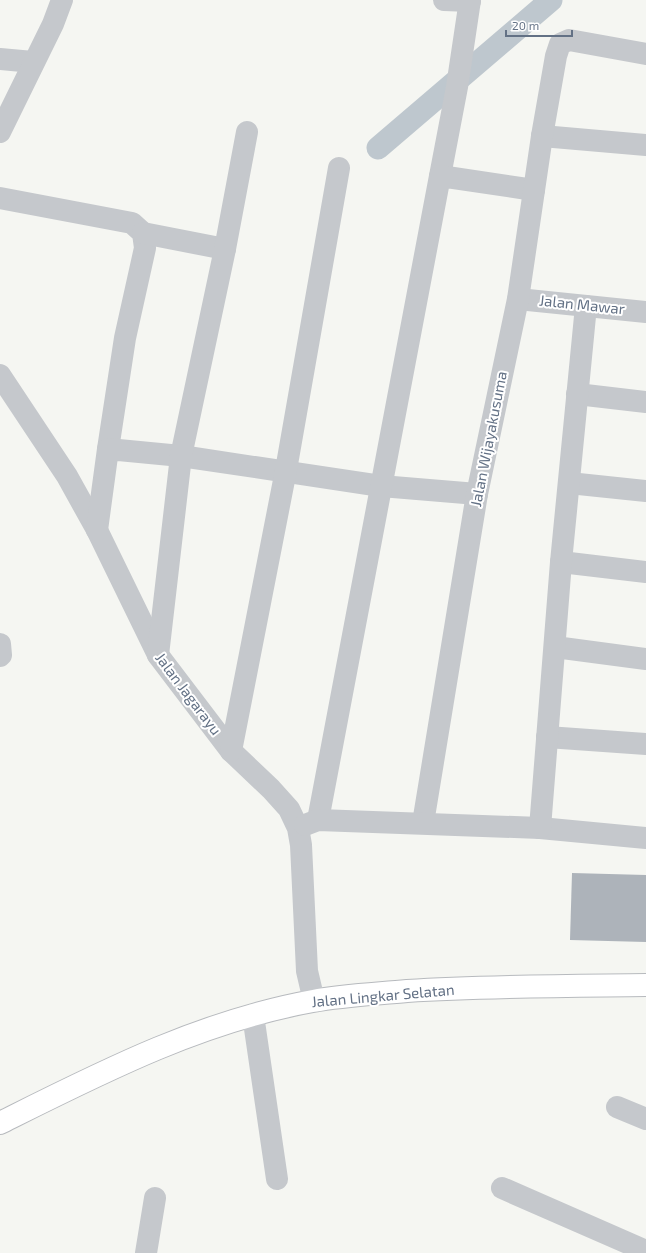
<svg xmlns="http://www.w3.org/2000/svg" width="646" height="1253" font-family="'Exo 2',sans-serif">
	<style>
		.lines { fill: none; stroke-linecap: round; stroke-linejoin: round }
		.canal { stroke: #bec7ce; stroke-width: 23 }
		.building { fill: #adb3ba }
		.highway-casing { stroke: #b7babe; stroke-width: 24 }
		.street { stroke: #c5c8cc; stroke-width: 22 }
		.highway { stroke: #fff; stroke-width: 22 }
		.labels { text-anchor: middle; stroke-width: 4; stroke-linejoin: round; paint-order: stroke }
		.street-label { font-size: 15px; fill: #637185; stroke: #fff }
	</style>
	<rect width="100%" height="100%" fill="#f5f6f2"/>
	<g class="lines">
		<!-- canal -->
		<path class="canal" d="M378 148 551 0"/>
	</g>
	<!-- building -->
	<path class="building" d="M572 873 646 875V942L570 940Z"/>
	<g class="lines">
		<!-- highway casing -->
		<g class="highway-casing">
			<path id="highway" d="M0 1123C100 1073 201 1021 313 1001 344 995 375 994 407 991 486 986 566 986 646 985"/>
		</g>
		<!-- street -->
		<g class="street">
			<path d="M444 0 470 1"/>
			<path d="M0 59 33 62"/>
			<path d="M0 132 53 24 62 0"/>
			<path d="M542 136 646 145"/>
			<path d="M440 176 457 87 470 0"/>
			<path d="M0 198 132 223 143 233 145 248 125 338 108 449"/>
			<path d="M143 233 225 249"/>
			<path d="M518 299 646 312"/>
			<path d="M0 375 67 476 97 530 158 655 231 751 271 789 289 809 298 828 301 845 307 971 314 1001"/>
			<path d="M577 394 646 402"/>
			<path d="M569 483 646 491"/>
			<path d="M97 530 108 449 181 456 381 486 477 494"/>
			<path d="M561 562 646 572"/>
			<path d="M0 644 1 655 0 656"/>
			<path d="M555 647 646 659"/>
			<path d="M158 655 181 456 225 249 247 132"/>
			<path d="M547 737 646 744"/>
			<path d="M231 751 286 470 339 168"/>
			<path d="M318 820 440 176 534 190"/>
			<path d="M423 823 477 494 518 299 542 136 556 56 560 44 569 40 646 54"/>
			<path d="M305 825 318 820 540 828 646 838"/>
			<path d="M540 828 561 562 586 306"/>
			<path d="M253 1015 277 1179"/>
			<path d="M617 1107 646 1119"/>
			<path d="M502 1188 646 1251"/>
			<path d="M146 1253 155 1198"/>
		</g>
		<!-- highway -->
		<use href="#highway" class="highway"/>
	</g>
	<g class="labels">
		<!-- street labels -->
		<g class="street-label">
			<text transform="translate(582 305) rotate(6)" y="5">Jalan Mawar</text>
			<text transform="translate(489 439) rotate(-79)" y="5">Jalan Wijayakusuma</text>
			<text transform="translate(188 694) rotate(53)" y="5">Jalan Jagarayu</text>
			<text transform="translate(383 996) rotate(-5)" y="5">Jalan Lingkar Selatan</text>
		</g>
	</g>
	<!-- scale -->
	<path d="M506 30v6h66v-6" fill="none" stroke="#637185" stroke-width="2"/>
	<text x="512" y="30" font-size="12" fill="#637185" stroke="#ffffff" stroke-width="3" paint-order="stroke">20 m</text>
</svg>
